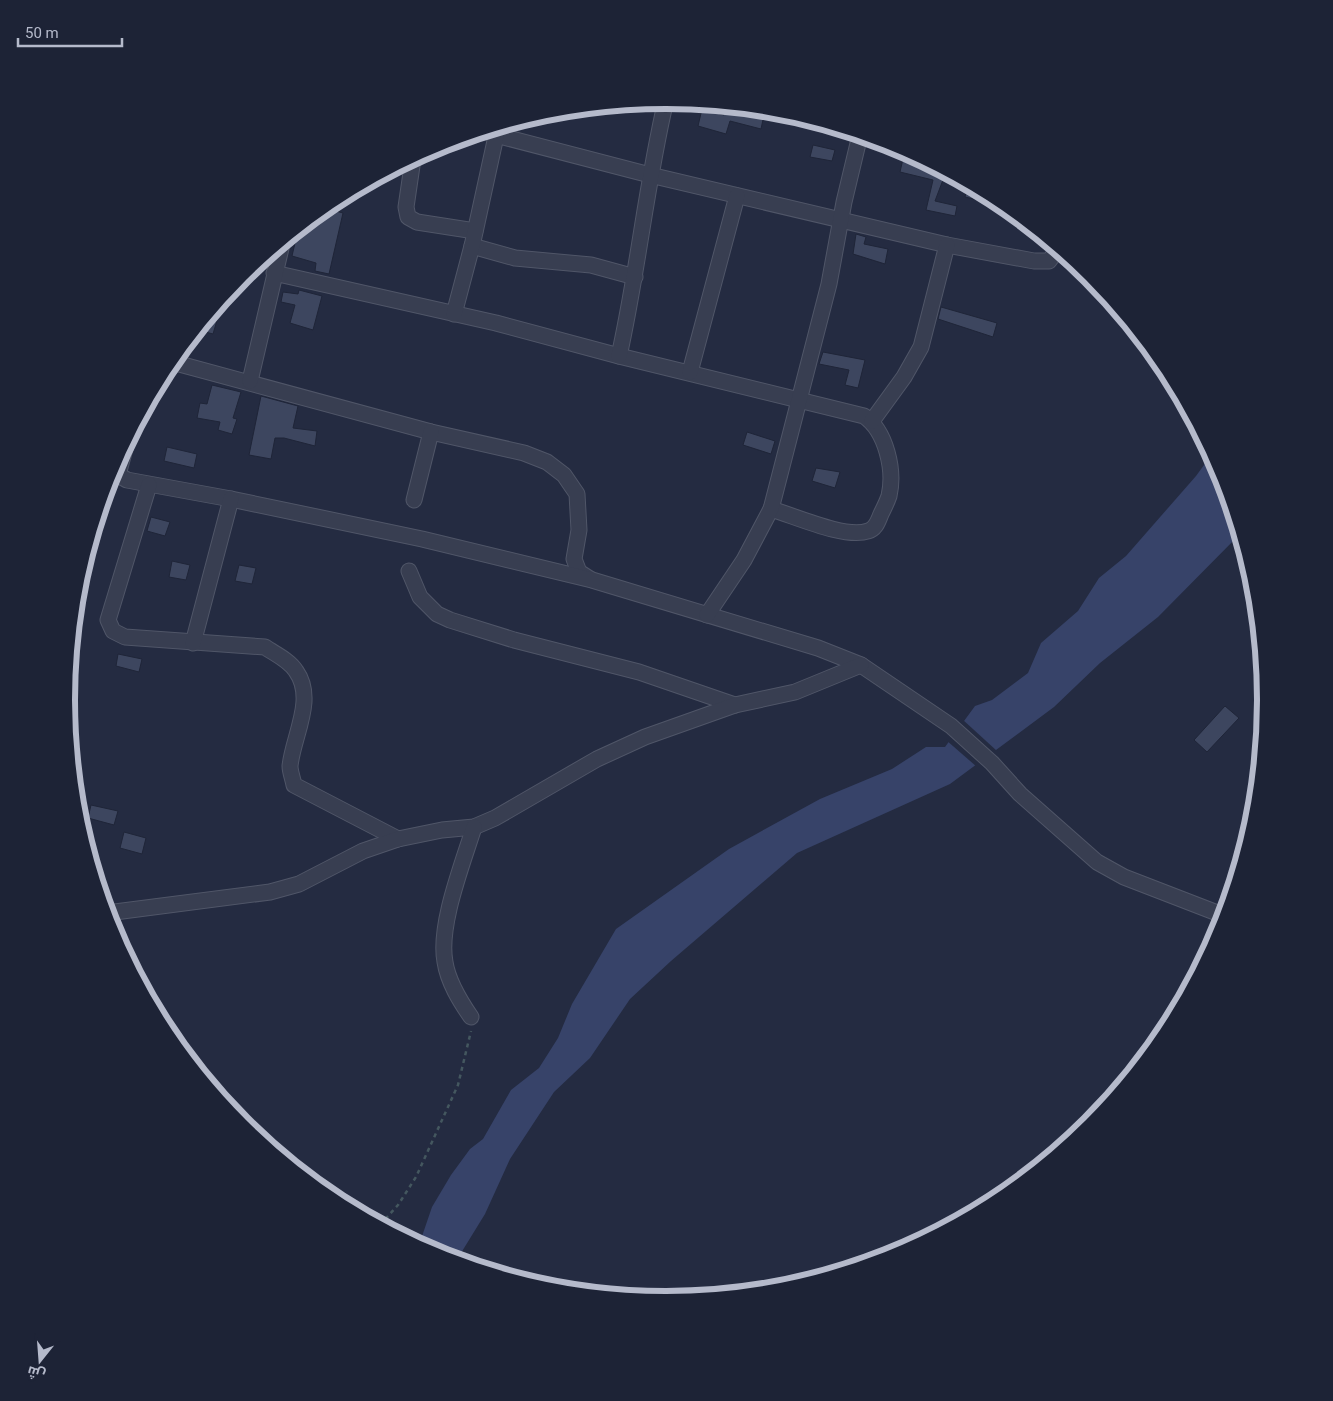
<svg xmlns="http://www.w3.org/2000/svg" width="1333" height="1401" font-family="Roboto,Cairo,sans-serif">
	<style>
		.water { fill: #374369 }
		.pier { fill: #242b41 }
		.building { fill: #3d465f; stroke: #1f2538 }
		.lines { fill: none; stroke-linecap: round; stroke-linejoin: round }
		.minor-casing { stroke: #505668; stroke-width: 17 }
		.path { stroke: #44575f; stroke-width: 2.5; stroke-dasharray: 4 4; stroke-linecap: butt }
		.minor { stroke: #383e51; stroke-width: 15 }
		.rim { fill: none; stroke: #b5bacb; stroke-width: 6 }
	</style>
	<rect width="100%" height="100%" fill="#242b41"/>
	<!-- water -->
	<path class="water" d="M1212 454 1221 471 1240 534 1158 617 1100 663 1054 707 950 784 797 853 671 961 630 999 590 1058 554 1092 510 1159 485 1214 461 1253 454 1260 437 1255 419 1245 432 1207 451 1175 470 1149 483 1139 511 1090 539 1068 558 1038 572 1004 616 929 729 849 820 799 892 769 926 747H945L975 706 992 700 1028 673 1041 643 1078 611 1099 578 1126 556 1196 476Z"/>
	<!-- pier -->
	<path class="pier" d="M962 719 997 751 977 767 946 740Z"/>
	<!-- building -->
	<g class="building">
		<path d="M726 106 740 108 764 115 761 129 730 121 726 134 698 126 702 109 724 115Z"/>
		<path d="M813 145 835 150 832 161 810 157Z"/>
		<path d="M905 150 946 172 935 201 957 206 955 216 926 210 933 180 900 172Z"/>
		<path d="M968 184 1000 202V205L965 197Z"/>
		<path d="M325 208 343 213 329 274 315 271 316 263 292 256 298 230Z"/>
		<path d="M856 234 866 237 864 244 888 249 885 264 853 254Z"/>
		<path d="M299 290 322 296 313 330 290 323 295 305 281 302 283 292 298 294Z"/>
		<path d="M223 300 213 334 198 330 207 319Z"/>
		<path d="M941 307 997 323 993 337 938 319Z"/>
		<path d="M823 352 865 360 858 388 845 385 849 370 819 364Z"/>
		<path d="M212 385 241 392 233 418 237 419 232 434 218 430 220 422 197 418 200 403 207 404Z"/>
		<path d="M261 396 298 406 293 428 317 431 315 446 284 438H275L271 459 249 455Z"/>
		<path d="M747 432 775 441 771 454 743 445Z"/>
		<path d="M167 447 197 454 194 468 164 461Z"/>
		<path d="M816 468 840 472 835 488 812 481Z"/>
		<path d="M151 517 170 522 165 536 147 531Z"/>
		<path d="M172 561 190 565 186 580 169 577Z"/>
		<path d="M239 565 256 568 252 584 235 581Z"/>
		<path d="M118 654 142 659 139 672 116 666Z"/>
		<path d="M1225 706 1239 718 1207 752 1194 740Z"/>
		<path d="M91 805 118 811 114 825 88 818Z"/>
		<path d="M124 832 146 838 142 854 120 848Z"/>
	</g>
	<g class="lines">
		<!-- minor casing -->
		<g class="minor-casing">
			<g id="minor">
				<path d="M496 135 650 175 947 245 1034 261H1049L1058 249"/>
				<path d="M413 159 406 207 408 217 417 222 475 231"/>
				<path d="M472 246 515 258 591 265 635 277"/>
				<path d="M274 273 496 323 619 356 864 416C886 431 895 470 889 496 887 502 884 508 881 514 878 521 876 529 868 531 845 539 795 516 771 509"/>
				<path d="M454 314 472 246 498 127"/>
				<path d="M619 356C638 271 646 185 666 100"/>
				<path d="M172 362 431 432 524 453 547 462 564 475 577 494 579 530 574 559 579 572 590 579"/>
				<path d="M690 372 737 196"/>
				<path d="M250 381 282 244"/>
				<path d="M872 421 904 377 921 347 947 245"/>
				<path d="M126 445 119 471 120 476 127 480 231 499 422 539 592 580 818 648 861 665 951 726 992 763 1020 794 1097 862 1124 877 1225 916"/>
				<path d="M149 485 108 620 113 631 125 637 265 647C275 654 289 660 296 671 316 699 293 736 290 766 290 772 293 779 294 785L398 839"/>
				<path d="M414 500 431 432"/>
				<path d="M409 571 420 597 437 614 450 620 514 640 639 672 735 705"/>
				<path d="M707 615 744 560 771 509 829 284 844 202 860 135"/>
				<path d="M193 643 231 499"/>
				<path d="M107 913 270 892 299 884 363 851 398 839 442 830 474 827 495 818 597 759 645 737 735 705 795 692 861 665"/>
				<path d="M471 1017C460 1001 448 982 445 962 438 925 463 863 474 827"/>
			</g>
		</g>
		<!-- path -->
		<path class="path" d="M380 1225 398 1205 416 1177 458 1085 471 1031"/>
		<!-- minor -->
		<use href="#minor" class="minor"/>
	</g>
	<!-- crop -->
	<path d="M0 0H1333V1401H0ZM75 700a591 591 0 1 1 1182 0a591 591 0 1 1-1182 0Z" fill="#1d2336" fill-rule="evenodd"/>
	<path class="rim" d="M75 700a591 591 0 1 1 1182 0a591 591 0 1 1-1182 0Z"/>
	<!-- north arrow -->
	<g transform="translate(40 1361) rotate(197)" stroke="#1d2336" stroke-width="4" paint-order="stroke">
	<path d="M0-4L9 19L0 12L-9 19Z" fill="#b5bacb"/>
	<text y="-8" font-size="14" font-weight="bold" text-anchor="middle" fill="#b5bacb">ش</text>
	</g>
	<!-- scale -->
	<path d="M18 38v8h104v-8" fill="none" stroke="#b5bacb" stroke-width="2.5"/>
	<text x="25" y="38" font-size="15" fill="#b5bacb" stroke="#1d2336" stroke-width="4" paint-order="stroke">50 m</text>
</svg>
